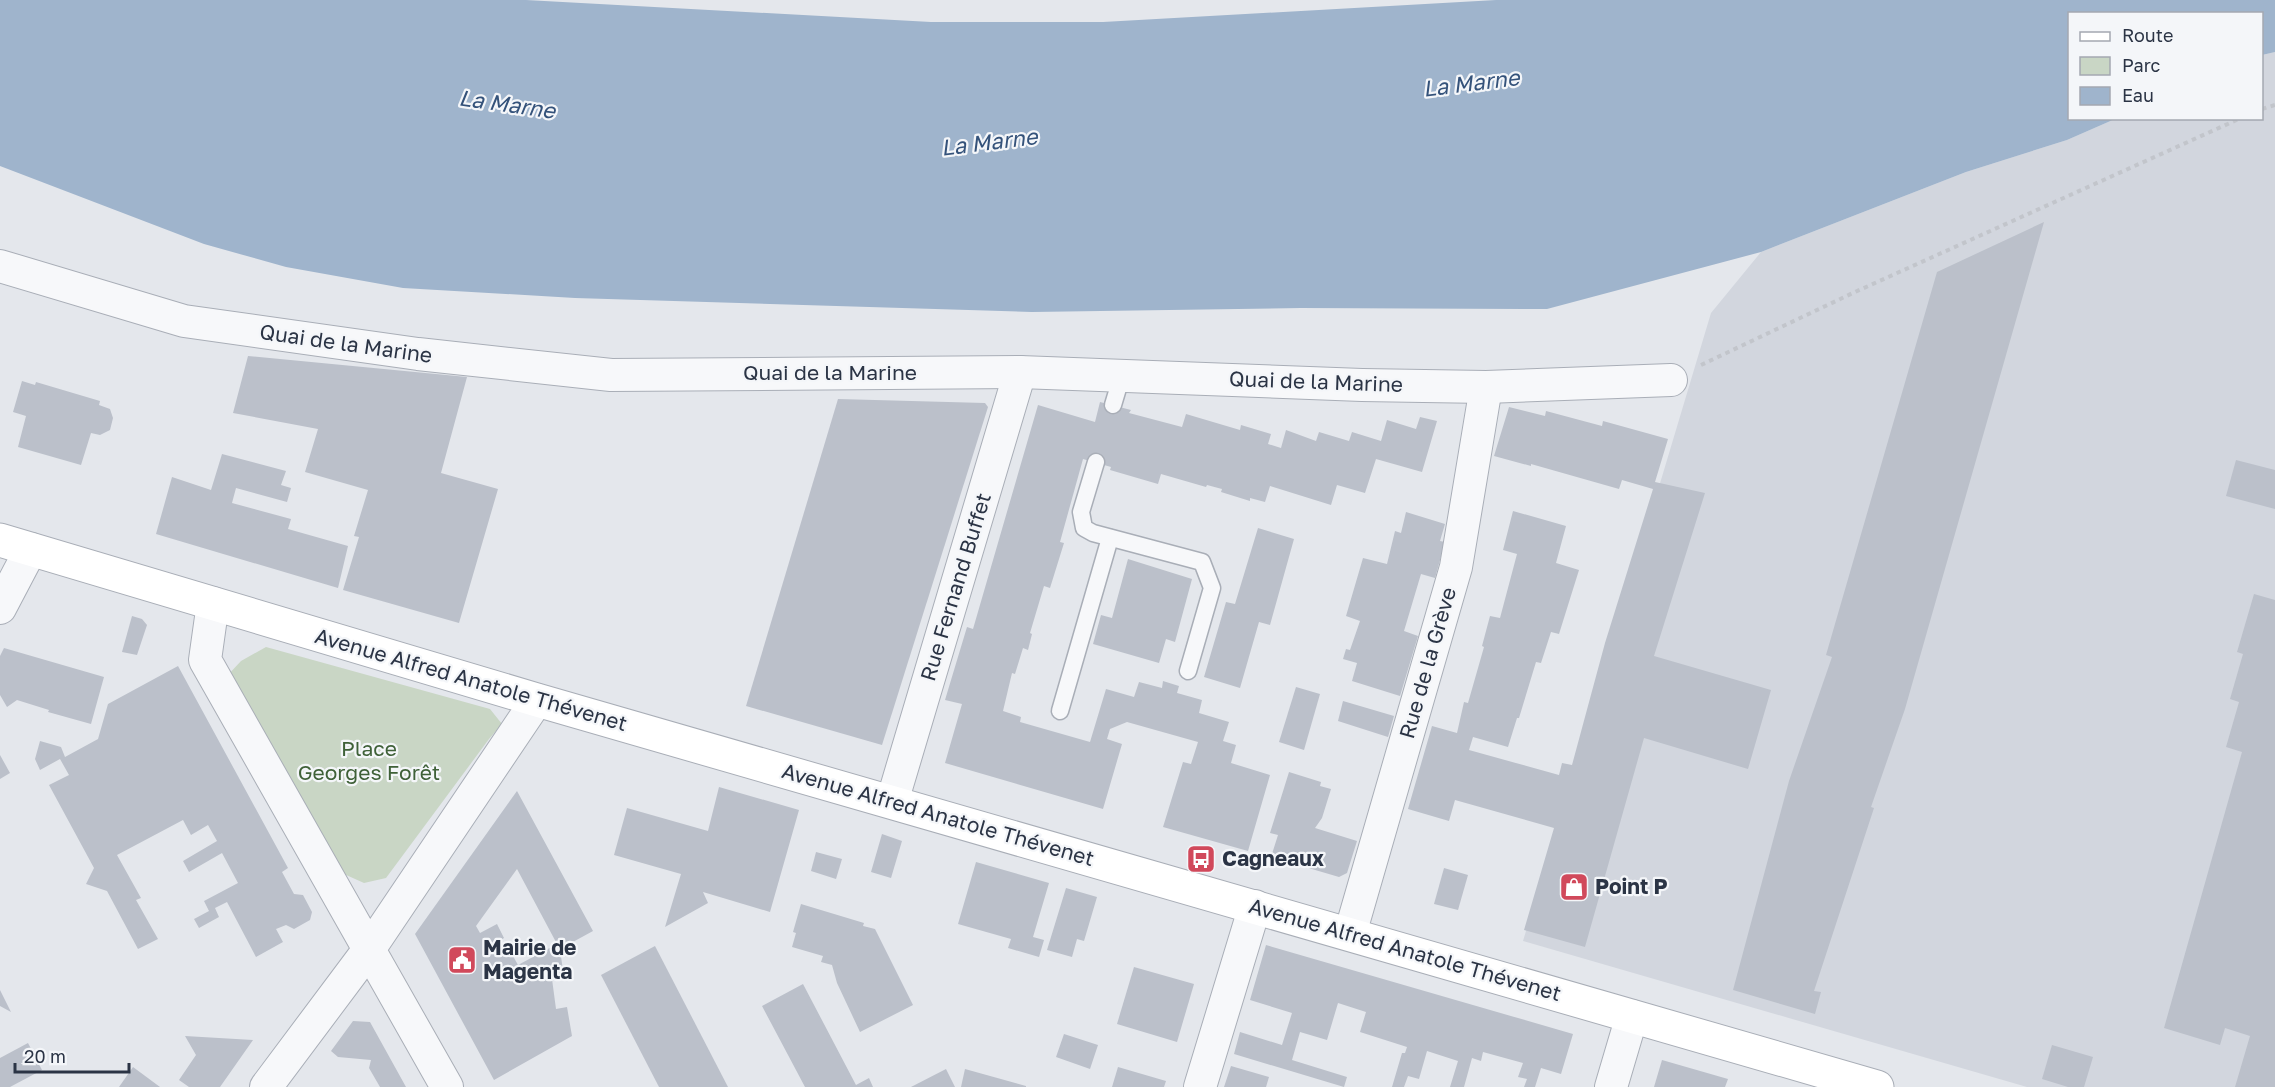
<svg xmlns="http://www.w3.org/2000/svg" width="2275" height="1087" font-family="'Golos Text',sans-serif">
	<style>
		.built { fill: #d2d6de }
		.green { fill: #c9d6c5 }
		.water { fill: #9fb4cc }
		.building { fill: #bbc0ca; fill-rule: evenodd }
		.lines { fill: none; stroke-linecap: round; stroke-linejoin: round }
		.service-casing { stroke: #a9aeb7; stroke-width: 19 }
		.minor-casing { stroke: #a9aeb7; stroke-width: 34 }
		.secondary-casing { stroke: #a9aeb7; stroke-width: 35 }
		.path { stroke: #c2c5cb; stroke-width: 4; stroke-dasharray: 4.5 4.5; stroke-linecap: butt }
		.service { stroke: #f7f8fa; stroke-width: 16 }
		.minor { stroke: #f7f8fa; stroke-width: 32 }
		.secondary { stroke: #fff; stroke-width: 33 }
		.labels { text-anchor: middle; stroke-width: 4.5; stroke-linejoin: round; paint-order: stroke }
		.street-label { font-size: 21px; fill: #2b3445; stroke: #f4f6f9 }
		.park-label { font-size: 21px; fill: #3f6138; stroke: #f4f6f9 }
		.poi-label { font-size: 21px; font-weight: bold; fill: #2b3445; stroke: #f4f6f9; text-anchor: start }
		.water-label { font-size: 22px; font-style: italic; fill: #34527a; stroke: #f4f6f9 }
	</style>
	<rect width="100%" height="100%" fill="#e4e7ec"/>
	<!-- built -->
	<path class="built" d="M2275 52V1087H2027L1523 941 1711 313 1761 252 1966 172 2067 140 2115 119 2262 118V55Z"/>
	<!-- green -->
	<path class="green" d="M266 647 490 709 502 724 489 739 386 878 364 883 335 870 227 676 241 661Z"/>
	<!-- water -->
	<path class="water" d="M0 0H526L931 22H1103L1496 0H2275V52L2262 55V14H2070V118L2115 119 2067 140 1966 172 1761 252 1547 309 1301 308 1032 312 575 298 403 288 286 267 204 244 0 166Z"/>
	<!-- building -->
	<g class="building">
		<path d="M2044 222 1905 709 1871 807 1874 808 1814 991 1821 992 1815 1014 1733 990 1789 781 1832 657 1826 655 1937 272Z"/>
		<path d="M248 356 467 377 441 473 498 489 459 623 343 590 359 537 354 536 368 490 305 472 318 429 233 413Z"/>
		<path d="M22 381 35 385 36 382 100 401 99 405 110 409 113 418 110 430 100 435 91 433 81 465 18 447 26 416 13 412Z"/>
		<path d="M838 399 985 403 988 407 882 745 746 706Z"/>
		<path d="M1100 402 1131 410 1129 413 1182 427 1186 414 1240 430 1241 425 1271 434 1268 444 1281 448 1286 430 1316 441 1319 432 1349 441 1352 432 1381 441 1387 420 1416 429 1420 417 1437 421 1422 472 1376 459 1365 493 1337 485 1331 505 1270 486 1265 502 1250 498V501L1221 492 1222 489 1207 485 1206 487 1161 474 1158 484 1110 470 1111 467 1083 459 1060 542 1064 543 1050 588 1044 586 1030 633 1032 634 1028 650 1023 648 1015 674 1012 673 1003 711 1021 717 1020 722 1090 742 1106 689 1134 697 1139 682 1162 688 1163 681 1179 686 1177 693 1202 700 1199 713 1229 722 1223 741 1236 745 1231 763 1270 775 1248 851 1163 827 1183 762 1191 764 1198 742 1127 722 1110 729 1107 739 1122 744 1103 809 945 763 962 704 945 700 967 627 973 629 1038 405 1095 422Z"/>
		<path d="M1509 407 1545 416 1546 411 1602 426 1603 421 1668 439 1655 482 1705 493 1654 656 1771 690 1748 769 1644 738 1585 947 1524 930 1554 828 1455 800 1449 821 1408 809 1432 726 1457 733 1464 702 1468 703 1484 647 1482 646 1490 616 1500 618 1517 554 1503 550 1513 511 1566 526 1556 563 1579 570 1559 634 1551 632 1541 663 1536 662 1519 718H1517L1508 747 1473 737 1469 750 1559 775 1562 763 1572 765 1605 643 1653 489 1622 480 1619 489 1531 464V466L1494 456Z"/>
		<path d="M222 454 286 471 281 485 291 488 287 502 236 488 232 503 291 519 288 529 348 546 338 588 156 534 172 477 211 490Z"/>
		<path d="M2236 460 2275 470V509L2226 496Z"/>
		<path d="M1406 512 1445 524 1440 541 1445 542 1435 578 1421 574 1404 631 1418 636 1400 696 1352 681 1357 663 1343 659 1346 649 1350 650 1360 621 1346 616 1363 558 1387 564 1395 531 1401 533Z"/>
		<path d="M1258 528 1294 539 1270 625 1259 622 1240 688 1204 677 1226 602 1235 604Z"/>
		<path d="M1128 559 1192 579 1175 642 1166 639 1159 663 1093 644 1101 615 1112 618Z"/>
		<path d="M2254 594 2275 600V1087H2235L2250 1036 2225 1028 2220 1045 2164 1028 2242 752 2226 747 2239 702 2230 699 2243 654 2237 652Z"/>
		<path d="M132 616 142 619 147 625 137 655 122 652Z"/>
		<path d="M4 648 104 677 91 724 48 712 49 710 17 700 7 707 0 695V656Z"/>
		<path d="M178 666 288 868 282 872 294 894 303 895 312 912 310 920 294 929 286 925 276 929 283 942 256 957 227 902 215 908 219 917 199 928 194 919 209 911 204 901 238 883 222 853 189 872 183 861 217 841 208 825 191 835 183 820 117 855 141 898 136 900 158 939 138 949 107 891 86 884 94 868 49 785 69 775 60 759 40 770 35 759 40 741 61 747 65 757 98 739 108 704Z"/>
		<path d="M1296 687 1320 694 1304 750 1279 742Z"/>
		<path d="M1343 701 1394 716 1388 737 1338 721Z"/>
		<path d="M0 755 10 773 0 779Z"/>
		<path d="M1289 772 1321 782 1320 786 1331 789 1322 818 1315 828 1357 841 1347 873 1339 877 1271 857 1278 835 1270 833Z"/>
		<path d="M719 787 799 810 770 912 703 892 708 903 665 927 681 874 614 855 627 808 708 831Z"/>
		<path d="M517 791 593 931 560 949 564 978 552 979 556 1009 567 1007 572 1036 494 1080 415 934ZM517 869 557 944 518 965 508 947 502 950 497 942 504 938 497 924 480 933 476 926Z"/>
		<path d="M882 834 902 841 891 878 871 872Z"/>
		<path d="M816 852 842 859 836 879 811 871Z"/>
		<path d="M976 862 1049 883 1033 937 1044 940 1039 957 1008 948 1011 939 958 924Z"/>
		<path d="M1444 868 1468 875 1458 910 1434 904Z"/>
		<path d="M1066 888 1097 897 1084 941 1077 939 1072 957 1047 950Z"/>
		<path d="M801 904 864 923 863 926 875 929 913 1005 860 1032 837 983 832 965 821 962 823 956 792 947 796 933 793 932Z"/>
		<path d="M1266 945 1573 1034 1561 1074 1541 1068 1535 1087H1524L1527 1079 1518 1077 1523 1063 1483 1052 1481 1061 1472 1058 1464 1087H1450L1458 1061 1427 1051 1419 1079 1408 1076 1404 1087H1392L1402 1053H1405L1407 1047 1360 1032 1366 1012 1338 1003 1327 1040 1300 1032 1292 1060 1347 1077 1344 1087 1234 1054 1240 1032 1282 1045 1292 1013 1250 1000Z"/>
		<path d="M655 946 728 1087H659L601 975Z"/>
		<path d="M1134 967 1194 984 1177 1042 1117 1024Z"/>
		<path d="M803 984 856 1085 869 1078 873 1087H805L762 1006Z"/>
		<path d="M0 990 11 1012 0 1006Z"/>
		<path d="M353 1021 370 1022 406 1087H380L369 1068 371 1060 338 1057 331 1051Z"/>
		<path d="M1064 1034 1098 1045 1090 1069 1056 1057Z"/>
		<path d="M185 1036 253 1040 220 1087H189L179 1080 196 1055Z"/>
		<path d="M28 1043 42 1070 10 1087H0V1058Z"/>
		<path d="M2052 1045 2093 1057 2084 1087H2068L2042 1079Z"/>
		<path d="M1662 1060 1728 1079 1725 1087H1654Z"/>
		<path d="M1231 1066 1269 1077 1266 1087H1224Z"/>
		<path d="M133 1067 160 1087H119Z"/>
		<path d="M1118 1067 1166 1081 1164 1087H1112Z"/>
		<path d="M946 1069 955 1087H911Z"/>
		<path d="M965 1069 1026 1086V1087H961Z"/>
	</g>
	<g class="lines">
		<!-- service casing -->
		<g class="service-casing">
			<g id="service">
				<path d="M1113 405 1122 375"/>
				<path d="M1096 462 1081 512 1084 528 1093 533 1202 562 1212 588 1188 671"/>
				<path d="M1060 711 1110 538"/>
			</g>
		</g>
		<!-- minor casing -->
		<g class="minor-casing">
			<g id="minor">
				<path d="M0 266 184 321 418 354 611 375 1020 372 1362 385 1486 387 1671 380"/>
				<path d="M213 603 205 660 447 1087"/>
				<path d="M0 608 31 549"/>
				<path d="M892 802 1020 372"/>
				<path d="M1350 934 1456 567 1486 387"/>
				<path d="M266 1087 370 948 537 700"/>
				<path d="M1200 1087 1255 906"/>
				<path d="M1611 1087 1632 1016"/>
			</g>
		</g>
		<!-- secondary casing -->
		<g class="secondary-casing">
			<path id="secondary" d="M0 540 537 700 1877 1087"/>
		</g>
		<!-- path -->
		<g class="path">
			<path d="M2262 109 2275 105"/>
			<path d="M1701 365 1855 292 2241 118"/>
		</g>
		<!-- service -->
		<use href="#service" class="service"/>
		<!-- minor -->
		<use href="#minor" class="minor"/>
		<!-- secondary -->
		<use href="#secondary" class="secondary"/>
	</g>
	<!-- icons -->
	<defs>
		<g id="bus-square" transform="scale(1.5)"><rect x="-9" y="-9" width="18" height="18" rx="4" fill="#d1495b" stroke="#f4f6f9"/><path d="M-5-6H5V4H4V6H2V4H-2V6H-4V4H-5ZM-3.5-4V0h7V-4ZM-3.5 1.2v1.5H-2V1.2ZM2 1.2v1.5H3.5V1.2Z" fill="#fff"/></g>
		<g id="shop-square" transform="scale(1.5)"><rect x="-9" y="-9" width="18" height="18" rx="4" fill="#d1495b" stroke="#f4f6f9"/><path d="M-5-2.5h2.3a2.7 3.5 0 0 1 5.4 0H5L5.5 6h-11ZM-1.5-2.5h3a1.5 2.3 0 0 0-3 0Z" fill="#fff"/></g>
		<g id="civic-square" transform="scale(1.5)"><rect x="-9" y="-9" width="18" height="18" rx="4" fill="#d1495b" stroke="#f4f6f9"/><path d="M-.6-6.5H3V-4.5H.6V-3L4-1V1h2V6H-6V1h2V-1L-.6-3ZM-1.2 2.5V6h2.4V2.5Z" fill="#fff"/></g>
	</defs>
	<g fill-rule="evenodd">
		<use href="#bus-square" x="1201" y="859"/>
		<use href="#shop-square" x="1574" y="887"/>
		<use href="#civic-square" x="462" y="960"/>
	</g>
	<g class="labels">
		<!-- street labels -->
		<g class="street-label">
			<text transform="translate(346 344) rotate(8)" y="7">Quai de la Marine</text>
			<text x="830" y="380">Quai de la Marine</text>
			<text transform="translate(1316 382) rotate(2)" y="7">Quai de la Marine</text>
			<text transform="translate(956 587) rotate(-73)" y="7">Rue Fernand Buffet</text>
			<text transform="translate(1428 663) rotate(-74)" y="7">Rue de la Grève</text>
			<text transform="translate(471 680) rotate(16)" y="7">Avenue Alfred Anatole Thévenet</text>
			<text transform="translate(938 815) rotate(16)" y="7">Avenue Alfred Anatole Thévenet</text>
			<text transform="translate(1405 950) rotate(16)" y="7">Avenue Alfred Anatole Thévenet</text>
		</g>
		<!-- park labels -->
		<g class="park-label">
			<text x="369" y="756">Place<tspan x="369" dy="24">Georges Forêt</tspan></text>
		</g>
		<!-- poi labels -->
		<g class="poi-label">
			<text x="1222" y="866">Cagneaux</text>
			<text x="1595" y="894">Point P</text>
			<text x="483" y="955">Mairie de<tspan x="483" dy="24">Magenta</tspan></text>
		</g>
		<!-- water labels -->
		<g class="water-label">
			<text transform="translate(1471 83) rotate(-7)" y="8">La Marne</text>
			<text transform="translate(507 104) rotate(8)" y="8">La Marne</text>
			<text transform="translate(989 142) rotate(-7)" y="8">La Marne</text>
		</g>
	</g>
	<!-- legend -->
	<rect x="2068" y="12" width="195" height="108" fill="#f4f6f9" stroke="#a4a8b1" stroke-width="1.5"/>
	<rect x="2080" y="32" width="30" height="9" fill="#ffffff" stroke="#a4a8b1" stroke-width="1.5"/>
	<text x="2122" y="42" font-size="18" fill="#2b3445">Route</text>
	<rect x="2080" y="57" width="30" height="18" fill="#c9d6c5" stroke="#a4a8b1" stroke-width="1.5"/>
	<text x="2122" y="72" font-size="18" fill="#2b3445">Parc</text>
	<rect x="2080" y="87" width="30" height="18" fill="#9fb4cc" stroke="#a4a8b1" stroke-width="1.5"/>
	<text x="2122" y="102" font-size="18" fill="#2b3445">Eau</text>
	<!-- scale -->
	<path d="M15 1063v9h114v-9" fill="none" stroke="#2b3445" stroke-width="3"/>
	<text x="24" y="1063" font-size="18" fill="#2b3445" stroke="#f4f6f9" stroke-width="4.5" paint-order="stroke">20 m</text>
</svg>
